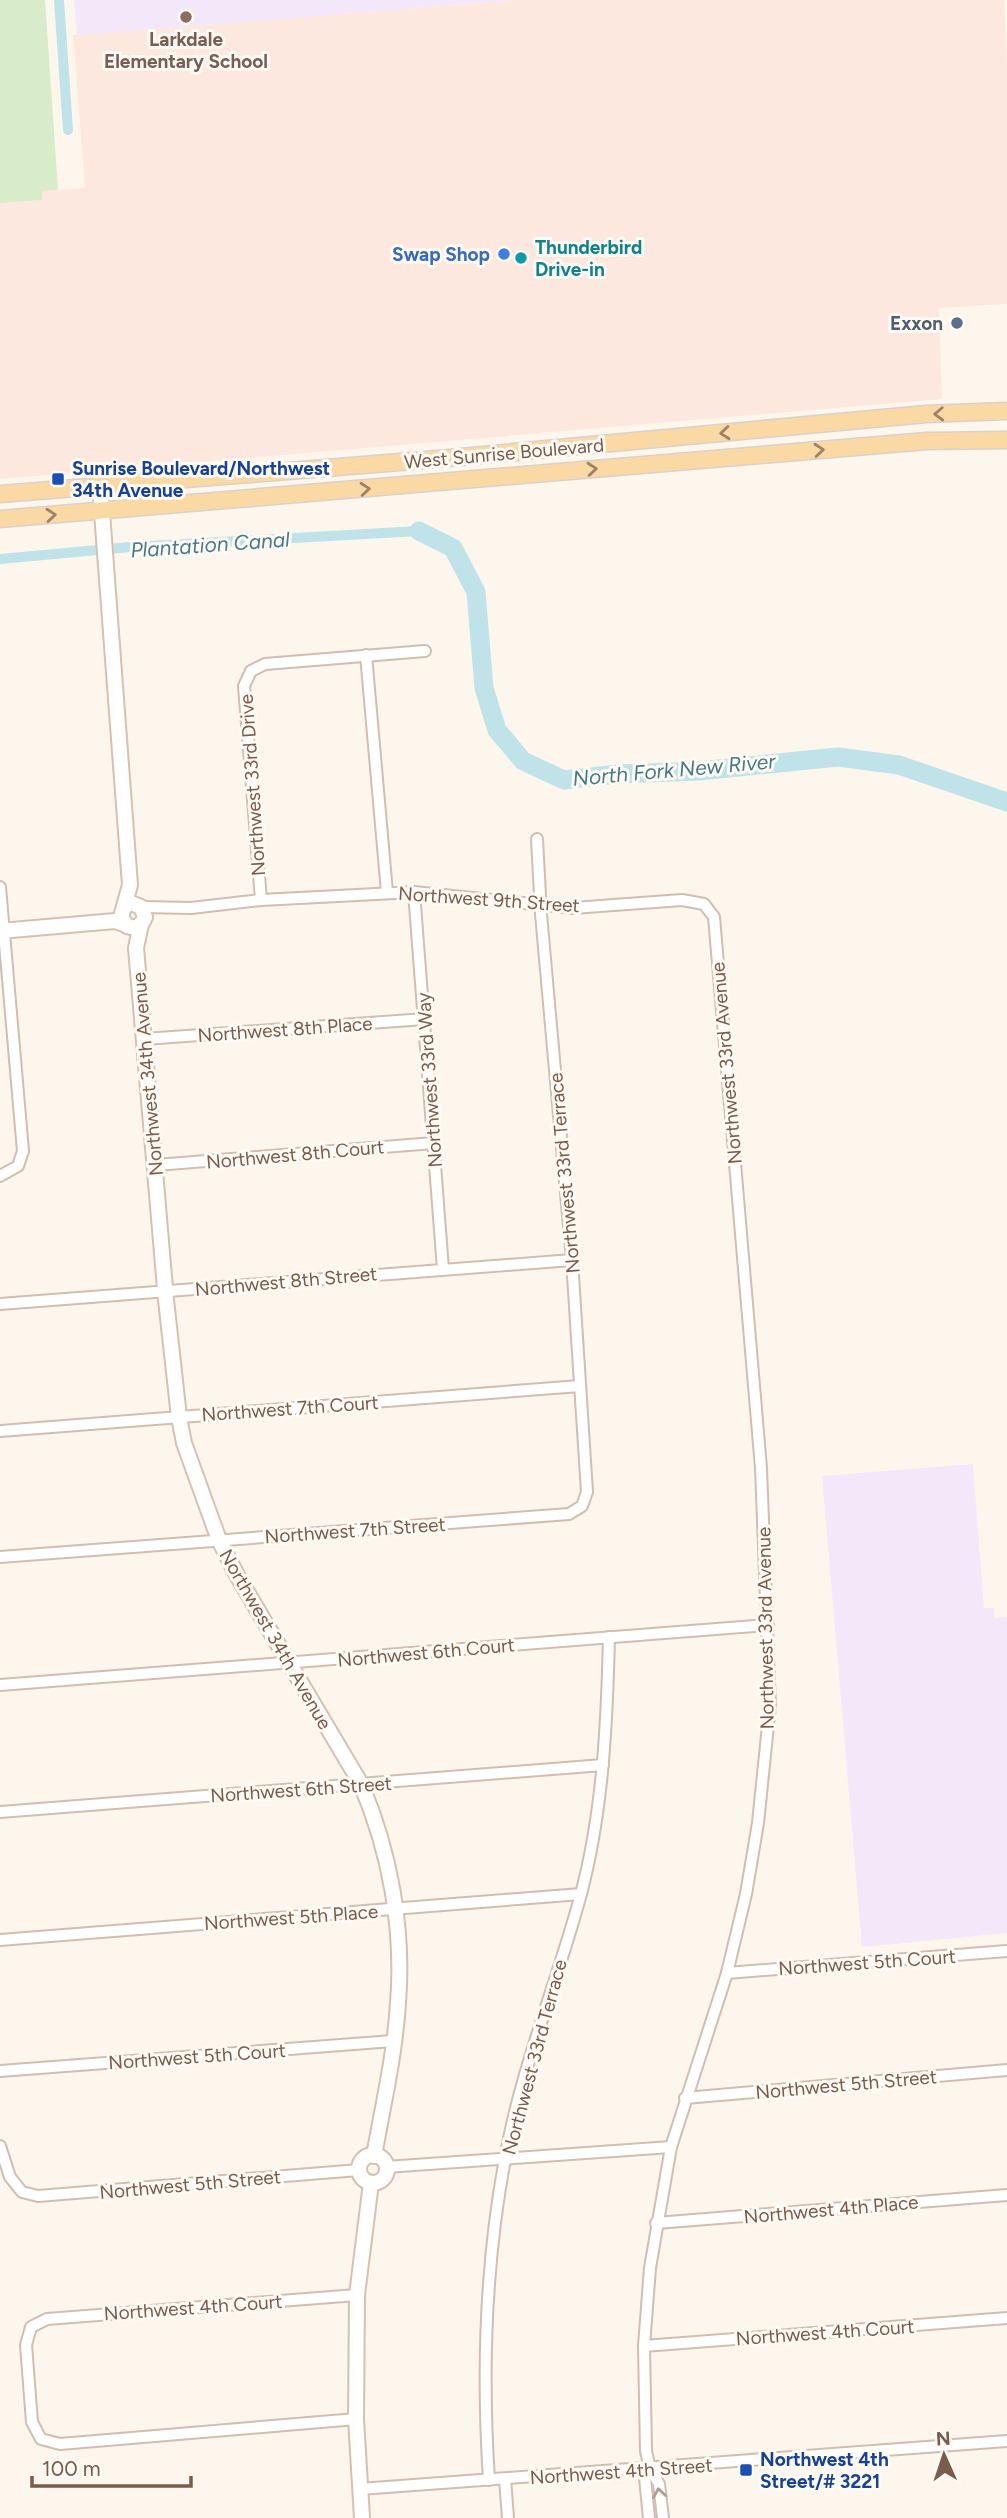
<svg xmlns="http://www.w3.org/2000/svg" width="1007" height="2518" font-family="Figtree,sans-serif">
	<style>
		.commercial { fill: #fde8e0 }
		.education { fill: #f3e8fa }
		.green { fill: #d8ecc9 }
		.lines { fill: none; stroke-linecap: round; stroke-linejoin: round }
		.canal { stroke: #bfe3e8; stroke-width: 10 }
		.river { stroke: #bfe3e8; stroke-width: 19 }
		.street-casing { stroke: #d1beb0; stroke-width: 14 }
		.secondary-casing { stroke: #d6c0b0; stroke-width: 18 }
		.primary-casing { stroke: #dad1cd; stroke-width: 19 }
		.street { stroke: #fff; stroke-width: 10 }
		.secondary { stroke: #fff; stroke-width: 14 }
		.primary { stroke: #fbd9a5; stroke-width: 16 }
		.oneway { stroke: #a18267 }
		.oneway2 { stroke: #af9d94 }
		.education-dot { fill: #8d6e63; stroke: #fffaf3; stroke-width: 2.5 }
		.shop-dot { fill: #3f7fe0; stroke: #fffaf3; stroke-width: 2.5 }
		.culture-dot { fill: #0f9aa8; stroke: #fffaf3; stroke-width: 2.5 }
		.service-dot { fill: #5c6f8a; stroke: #fffaf3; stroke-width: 2.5 }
		.transit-dot { fill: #1a4fb4; stroke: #fffaf3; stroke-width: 2.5 }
		.labels { text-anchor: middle; stroke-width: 6; stroke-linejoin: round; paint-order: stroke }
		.education-label { font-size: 19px; font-weight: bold; fill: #785e54; stroke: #fffaf3 }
		.culture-label { font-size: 19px; font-weight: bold; fill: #0d838f; stroke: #fffaf3; text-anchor: start }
		.shop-label { font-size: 19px; font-weight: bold; fill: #366cbe; stroke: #fffaf3; text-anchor: end }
		.service-label { font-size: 19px; font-weight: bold; fill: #4e5e75; stroke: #fffaf3; text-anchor: end }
		.street-label { font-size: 19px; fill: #7a5c4d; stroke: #fffaf3 }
		.transit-label { font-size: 19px; font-weight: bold; fill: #164399; stroke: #fffaf3; text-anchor: start }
		.water-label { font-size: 21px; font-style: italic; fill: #437c86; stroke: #fffaf3 }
	</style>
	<rect width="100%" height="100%" fill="#fdf6ec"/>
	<!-- commercial -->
	<path class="commercial" d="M519 0H1004L1007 65V304L939 308 942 399 0 479V203L42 200V191L85 188 73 35Z"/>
	<!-- education -->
	<g class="education">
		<path d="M74 0H517L77 35Z"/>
		<path d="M973 1464 984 1608H994V1618L1007 1617V1933L862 1947 822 1476Z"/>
	</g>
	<!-- green -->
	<path class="green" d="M0 0H45L58 190 42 191V200L0 203Z"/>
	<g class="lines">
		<!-- canal -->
		<g class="canal">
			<path d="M59 0 68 130"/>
			<path d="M0 559 130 547 419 531"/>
		</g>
		<!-- river -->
		<path class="river" d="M419 531 453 548 476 592 484 688 497 730 523 761 564 780 618 774 699 771 838 757 899 765 1007 802"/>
		<!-- street casing -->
		<g class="street-casing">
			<g id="street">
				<path d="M366 655 387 892"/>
				<path d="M0 887 23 1151 18 1166 0 1176"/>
				<path d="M414 892 443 1269"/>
				<path d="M261 900 244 686 251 671 265 664 425 651"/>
				<path d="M141 907 191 908 261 900 414 892 573 908 682 900 704 904 714 917 761 1468 770 1706 758 1823 746 1894 727 1973 671 2147 650 2268 644 2346 646 2451 650 2469 659 2484 663 2518"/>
				<path d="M144 1039 425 1019"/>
				<path d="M156 1165 434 1143"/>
				<path d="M0 1304 572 1260"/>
				<path d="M0 1431 580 1386"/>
				<path d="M0 1557 569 1514 582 1506 587 1492 572 1260 541 914 537 839"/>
				<path d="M0 1685 768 1625"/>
				<path d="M0 1812 603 1765"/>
				<path d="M0 1940 581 1894"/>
				<path d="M727 1973 1007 1951"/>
				<path d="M0 2071 393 2041"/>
				<path d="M685 2098 1007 2070"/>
				<path d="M0 2146 10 2177 22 2192 38 2196 359 2170"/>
				<path d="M386 2167 671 2147"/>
				<path d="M656 2223 1007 2195"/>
				<path d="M644 2346 1007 2318"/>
				<path d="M356 2419 60 2444 41 2439 32 2422 26 2345 31 2327 47 2319 357 2295"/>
				<path d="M505 2479 508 2518"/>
				<path d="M489 2480C482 2373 485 2265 505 2159 521 2068 557 1983 581 1894 603 1811 607 1723 609 1637"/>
				<path d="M360 2489 1007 2441"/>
				<path d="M649 2518 645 2478 650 2469"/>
			</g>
		</g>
		<!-- secondary casing -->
		<g class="secondary-casing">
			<g id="secondary">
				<path d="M100 486 130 885 121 917 127 926C135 929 142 926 145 917L141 907 131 903 124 907"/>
				<path d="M141 924 136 948 166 1300 179 1417 184 1443 219 1540 238 1577 361 1784C390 1852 404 1929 398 2003 395 2054 383 2105 374 2156"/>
				<path d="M0 931 115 921 124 924"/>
				<circle cx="373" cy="2169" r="14"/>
				<path d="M362 2518 356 2419 357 2295 371 2183"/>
			</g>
		</g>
		<!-- primary casing -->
		<g class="primary-casing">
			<g id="primary">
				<path d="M0 494 450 458 926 414 1007 411"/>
				<path d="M0 519 927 441 1007 440"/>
			</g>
		</g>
		<!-- street -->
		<use href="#street" class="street"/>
		<!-- secondary -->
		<use href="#secondary" class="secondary"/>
		<!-- primary -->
		<use href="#primary" class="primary"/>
	</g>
	<!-- one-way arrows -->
	<defs><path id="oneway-chevron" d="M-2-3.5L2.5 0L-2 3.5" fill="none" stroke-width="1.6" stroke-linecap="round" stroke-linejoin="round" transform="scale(1.75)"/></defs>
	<g class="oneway">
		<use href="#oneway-chevron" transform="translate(939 414) rotate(178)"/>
		<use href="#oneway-chevron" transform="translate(725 433) rotate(175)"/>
		<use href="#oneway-chevron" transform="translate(819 450) rotate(-5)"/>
		<use href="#oneway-chevron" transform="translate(592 469) rotate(-5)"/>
		<use href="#oneway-chevron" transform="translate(365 489) rotate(-5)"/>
		<use href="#oneway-chevron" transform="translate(51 515) rotate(-5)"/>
	</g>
	<use class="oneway2" href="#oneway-chevron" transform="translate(659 2493) rotate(-99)"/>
	<!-- markers -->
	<circle class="education-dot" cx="186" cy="17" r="7"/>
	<circle class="shop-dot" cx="504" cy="254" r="7"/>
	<circle class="culture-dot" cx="521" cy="258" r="7"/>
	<circle class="service-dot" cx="957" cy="323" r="7"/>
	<g class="transit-dot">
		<rect x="51" y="472" width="14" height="14" rx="3.5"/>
		<rect x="739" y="2463" width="14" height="14" rx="3.5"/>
	</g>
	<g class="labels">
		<!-- education labels -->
		<g class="education-label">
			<text x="186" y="46">Larkdale<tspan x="186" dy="22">Elementary School</tspan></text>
		</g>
		<!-- culture labels -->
		<g class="culture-label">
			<text x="535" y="254">Thunderbird<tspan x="535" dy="22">Drive-in</tspan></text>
		</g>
		<!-- shop labels -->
		<g class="shop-label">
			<text x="490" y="261">Swap Shop</text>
		</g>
		<!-- service labels -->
		<g class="service-label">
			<text x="943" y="330">Exxon</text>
		</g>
		<!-- street labels -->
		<g class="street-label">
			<text transform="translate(504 453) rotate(-5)" y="7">West Sunrise Boulevard</text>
			<text transform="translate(252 785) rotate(-94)" y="7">Northwest 33rd Drive</text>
			<text transform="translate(489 899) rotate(4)" y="7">Northwest 9th Street</text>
			<text transform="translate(285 1029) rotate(-4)" y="7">Northwest 8th Place</text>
			<text transform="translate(726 1063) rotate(-95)" y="7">Northwest 33rd Avenue</text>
			<text transform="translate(147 1074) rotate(-95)" y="7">Northwest 34th Avenue</text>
			<text transform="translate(429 1080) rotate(-94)" y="7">Northwest 33rd Way</text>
			<text transform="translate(295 1154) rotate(-5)" y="7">Northwest 8th Court</text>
			<text transform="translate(564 1173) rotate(-95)" y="7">Northwest 33rd Terrace</text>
			<text transform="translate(286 1281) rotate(-5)" y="7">Northwest 8th Street</text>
			<text transform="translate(290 1408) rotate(-4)" y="7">Northwest 7th Court</text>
			<text transform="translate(355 1530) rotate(-4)" y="7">Northwest 7th Street</text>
			<text transform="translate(765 1628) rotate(-91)" y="7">Northwest 33rd Avenue</text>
			<text transform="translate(276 1639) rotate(60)" y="7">Northwest 34th Avenue</text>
			<text transform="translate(426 1652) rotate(-5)" y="7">Northwest 6th Court</text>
			<text transform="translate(301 1789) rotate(-4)" y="7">Northwest 6th Street</text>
			<text transform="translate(291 1917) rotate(-4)" y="7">Northwest 5th Place</text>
			<text transform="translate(867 1962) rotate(-4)" y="7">Northwest 5th Court</text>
			<text transform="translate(197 2056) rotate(-4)" y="7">Northwest 5th Court</text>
			<text transform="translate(534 2057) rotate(-75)" y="7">Northwest 33rd Terrace</text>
			<text transform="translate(846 2084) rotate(-5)" y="7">Northwest 5th Street</text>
			<text transform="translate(190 2184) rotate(-5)" y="7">Northwest 5th Street</text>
			<text transform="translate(831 2209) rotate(-5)" y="7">Northwest 4th Place</text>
			<text transform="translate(193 2307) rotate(-4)" y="7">Northwest 4th Court</text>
			<text transform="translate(825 2332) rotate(-4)" y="7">Northwest 4th Court</text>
			<text transform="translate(621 2471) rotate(-4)" y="7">Northwest 4th Street</text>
		</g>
		<!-- transit labels -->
		<g class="transit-label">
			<text x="72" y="475">Sunrise Boulevard/Northwest<tspan x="72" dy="22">34th Avenue</tspan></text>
			<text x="760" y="2466">Northwest 4th<tspan x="760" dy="22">Street/# 3221</tspan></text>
		</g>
		<!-- water labels -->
		<g class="water-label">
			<text transform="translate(210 545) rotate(-4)" y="7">Plantation Canal</text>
			<text transform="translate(674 770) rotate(-5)" y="7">North Fork New River</text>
		</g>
	</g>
	<!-- north arrow -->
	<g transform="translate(944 2455) rotate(357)" stroke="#fffaf3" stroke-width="5" paint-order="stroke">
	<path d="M0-5L12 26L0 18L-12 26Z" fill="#7a5c4d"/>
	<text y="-10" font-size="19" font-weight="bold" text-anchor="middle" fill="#7a5c4d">N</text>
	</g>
	<!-- scale -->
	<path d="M32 2476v10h159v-10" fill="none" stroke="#7a5c4d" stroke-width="3.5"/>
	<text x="42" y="2476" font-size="21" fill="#7a5c4d" stroke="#fffaf3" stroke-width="5" paint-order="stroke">100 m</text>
</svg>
